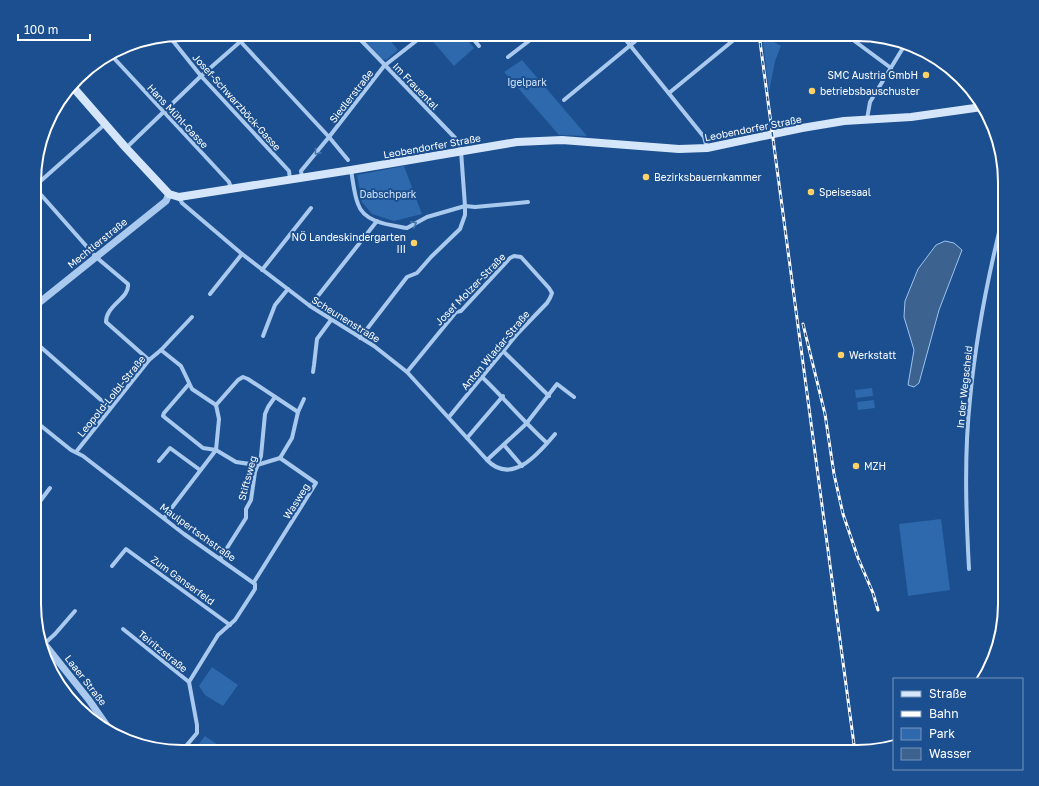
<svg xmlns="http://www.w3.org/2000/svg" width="1039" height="786" font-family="'Golos Text',sans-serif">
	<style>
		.green { fill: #2e69ad }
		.water { fill: #3c6290; stroke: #9cc4f0 }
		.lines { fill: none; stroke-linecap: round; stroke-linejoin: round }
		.minor { stroke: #a9c9ee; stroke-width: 4 }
		.tertiary { stroke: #a9c9ee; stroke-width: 7 }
		.secondary { stroke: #d6e6fa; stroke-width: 8 }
		.rail-casing { stroke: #fff; stroke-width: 3 }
		.rail { stroke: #1b4f8f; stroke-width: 1.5; stroke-dasharray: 4.5; stroke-linecap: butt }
		.oneway { stroke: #4674ac }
		.poi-dot { fill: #ffd166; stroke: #1b4f8f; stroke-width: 1.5 }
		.labels { text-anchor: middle; stroke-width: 4; stroke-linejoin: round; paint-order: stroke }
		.poi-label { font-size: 10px; fill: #fff; stroke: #1b4f8f; text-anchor: start }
		.park-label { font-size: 10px; fill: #cfe3fa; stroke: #1b4f8f }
		.street-label { font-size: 10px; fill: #fff; stroke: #1b4f8f }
		.rim { fill: none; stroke: #fff; stroke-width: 2 }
	</style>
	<rect width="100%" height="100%" fill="#1b4f8f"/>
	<!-- green -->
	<g class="green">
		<path d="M359 34H385L398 50 386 60 382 59Z"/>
		<path d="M432 34H462L474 48 454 66 429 37Z"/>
		<path d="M762 34H764V36L781 46 775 61 769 92Z"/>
		<path d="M522 60 587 136 559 135 504 72Z"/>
		<path d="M404 166 422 214 394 221 372 214 362 202 357 175Z"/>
		<path d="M872 388 873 396 856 398 855 390Z"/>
		<path d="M874 400 875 408 858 410 857 402Z"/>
		<path d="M941 519 950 590 908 596 899 524Z"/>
		<path d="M212 667 238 685 223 706 205 695 199 686Z"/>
		<path d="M205 736 228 752H207L198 745Z"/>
	</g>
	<!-- water -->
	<path class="water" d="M945 241 954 243 962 250 939 310 919 383 914 387 908 385 914 350 904 317 905 301 918 269 936 245Z"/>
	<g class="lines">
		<!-- minor -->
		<g class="minor">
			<path d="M235 34 240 41 329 137 348 160"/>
			<path d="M355 34 459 142 461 151 465 206V215L460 229 431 257 417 273 407 277 360 338"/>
			<path d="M469 34 479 46"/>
			<path d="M621 34 704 137 707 148"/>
			<path d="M845 34 891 68"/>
			<path d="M169 36 201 76 289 171 290 179"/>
			<path d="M111 55 229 182 231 188"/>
			<path d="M508 57 538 34"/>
			<path d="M669 93 741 34"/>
			<path d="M564 100 644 34"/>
			<path d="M867 119 870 102 906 43"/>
			<path d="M126 148 201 76 249 34"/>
			<path d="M351 170C353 181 354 194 358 204 364 223 391 225 407 228L427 217 465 206 475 207 528 202"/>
			<path d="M302 177 301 171 329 137 384 66 425 34"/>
			<path d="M35 186 105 124"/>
			<path d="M35 188 96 257 128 284C130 298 106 305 106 322L149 360"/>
			<path d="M179 197 182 203 242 254 310 306 374 346 407 372 487 460C512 486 539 453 555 434"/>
			<path d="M262 270 311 208"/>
			<path d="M210 294 242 254"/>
			<path d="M310 306 377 221"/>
			<path d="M263 336 275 305 288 289"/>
			<path d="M35 342 110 408"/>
			<path d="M161 350 181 366 192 389 216 405"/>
			<path d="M503 351 549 396"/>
			<path d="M313 372 314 365 317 339 331 320"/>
			<path d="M407 372 456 312 461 311 510 258 514 256 521 257 549 288 552 293 550 298 547 303 518 333 449 417"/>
			<path d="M482 377C504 398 524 422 547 443"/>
			<path d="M189 384 164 413 163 416 203 448 216 450 236 462 257 465 280 458 316 483 254 582"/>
			<path d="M216 405 238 380 243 377 248 379 298 412"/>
			<path d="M35 421 71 450 83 456 184 534 255 584V589L235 620 218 635 189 682"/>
			<path d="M467 438 503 396"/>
			<path d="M504 445 522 466"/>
			<path d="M76 452 149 360 161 350 192 317"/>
			<path d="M280 458 292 438 298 412 304 399"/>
			<path d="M487 460 526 424 557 384 574 397"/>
			<path d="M159 461 170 448 200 470"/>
			<path d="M35 508 50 488"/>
			<path d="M164 518 216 450 219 419 216 405"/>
			<path d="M220 559 246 518V509L251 500 255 472 261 456 265 414 268 407 275 397"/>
			<path d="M112 566 126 549 230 625"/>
			<path d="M969 569C966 513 964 456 970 399 976 334 989 271 1005 208"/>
			<path d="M123 629 189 682 197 725V733L181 752"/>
			<path d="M44 644 55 634 75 611"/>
		</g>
		<!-- tertiary -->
		<g class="tertiary">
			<path d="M35 306 166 201 169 194"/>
			<path d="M42 641 89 700 112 733"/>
		</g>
		<!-- secondary -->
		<path class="secondary" d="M72 86 126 148 169 194 179 197 351 170 517 142 562 140 679 149 707 148 802 128 844 121 911 117 982 107"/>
		<!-- rail casing -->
		<g class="rail-casing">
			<g id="rail">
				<path d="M759 34 855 752"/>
				<path d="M803 324 825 414 834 474 843 514 858 558 873 593 878 610"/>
			</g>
		</g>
		<!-- rail -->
		<use href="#rail" class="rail"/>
	</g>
	<!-- one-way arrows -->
	<defs><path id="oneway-chevron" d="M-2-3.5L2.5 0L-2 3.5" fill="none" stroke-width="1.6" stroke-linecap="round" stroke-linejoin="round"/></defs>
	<g class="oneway">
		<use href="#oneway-chevron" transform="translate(317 152) rotate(130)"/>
		<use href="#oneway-chevron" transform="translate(414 224) rotate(-28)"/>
	</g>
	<!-- markers -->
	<g class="poi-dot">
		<circle cx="926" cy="75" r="4"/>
		<circle cx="812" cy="91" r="4"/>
		<circle cx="646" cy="177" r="4"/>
		<circle cx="811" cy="192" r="4"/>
		<circle cx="414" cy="243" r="4"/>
		<circle cx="841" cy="355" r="4"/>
		<circle cx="856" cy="466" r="4"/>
	</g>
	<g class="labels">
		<!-- poi labels -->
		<g class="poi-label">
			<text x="918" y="79" text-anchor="end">SMC Austria GmbH</text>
			<text x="820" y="95">betriebsbauschuster</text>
			<text x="654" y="181">Bezirksbauernkammer</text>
			<text x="819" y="196">Speisesaal</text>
			<text x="406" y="241" text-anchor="end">NÖ Landeskindergarten<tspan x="406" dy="12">III</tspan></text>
			<text x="849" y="359">Werkstatt</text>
			<text x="864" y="470">MZH</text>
		</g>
		<!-- park labels -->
		<g class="park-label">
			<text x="527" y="86">Igelpark</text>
			<text x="388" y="198">Dabschpark</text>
		</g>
		<!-- street labels -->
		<g class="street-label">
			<text transform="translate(416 86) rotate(46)" y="4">Im Frauental</text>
			<text transform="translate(351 96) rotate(-52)" y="4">Siedlerstraße</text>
			<text transform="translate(237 102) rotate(48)" y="4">Josef-Schwarzböck-Gasse</text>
			<text transform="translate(178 116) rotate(47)" y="4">Hans Mühl-Gasse</text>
			<text transform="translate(753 128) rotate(-11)" y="4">Leobendorfer Straße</text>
			<text transform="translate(432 146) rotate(-10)" y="4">Leobendorfer Straße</text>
			<text transform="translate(97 243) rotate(-39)" y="4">Mechtlerstraße</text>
			<text transform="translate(470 289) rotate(-46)" y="4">Josef Molzer-Straße</text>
			<text transform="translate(346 319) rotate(32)" y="4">Scheunenstraße</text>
			<text transform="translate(495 350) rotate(-50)" y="4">Anton Wladar-Straße</text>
			<text transform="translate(964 387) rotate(-84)" y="4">In der Wegscheid</text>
			<text transform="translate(111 396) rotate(-51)" y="4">Leopold-Loibl-Straße</text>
			<text transform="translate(247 478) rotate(-75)" y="4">Stiftsweg</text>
			<text transform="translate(296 501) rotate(-58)" y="4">Wasweg</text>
			<text transform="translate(198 532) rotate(36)" y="4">Maulpertschstraße</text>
			<text transform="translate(183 580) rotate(36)" y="4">Zum Ganserfeld</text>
			<text transform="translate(163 651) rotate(39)" y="4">Teiritzstraße</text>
			<text transform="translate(86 680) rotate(52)" y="4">Laaer Straße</text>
		</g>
	</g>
	<!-- crop -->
	<path d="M0 0H1039V786H0ZM182 41H857A141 141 0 0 1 998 182V604A141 141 0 0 1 857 745H182A141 141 0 0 1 41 604V182A141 141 0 0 1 182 41Z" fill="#1b4f8f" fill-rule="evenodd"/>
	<path class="rim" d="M182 41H857A141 141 0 0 1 998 182V604A141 141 0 0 1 857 745H182A141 141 0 0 1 41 604V182A141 141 0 0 1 182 41Z"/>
	<!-- legend -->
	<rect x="893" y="678" width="130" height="92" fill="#1b4f8f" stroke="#7695bc"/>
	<rect x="901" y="691" width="20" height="6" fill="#d6e6fa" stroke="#7695bc"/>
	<text x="929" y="698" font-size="12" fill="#ffffff">Straße</text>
	<rect x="901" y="711" width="20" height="6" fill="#ffffff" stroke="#7695bc"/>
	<text x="929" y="718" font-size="12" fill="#ffffff">Bahn</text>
	<rect x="901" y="728" width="20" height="12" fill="#2e69ad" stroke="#7695bc"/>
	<text x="929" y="738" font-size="12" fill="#ffffff">Park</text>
	<rect x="901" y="748" width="20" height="12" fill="#3c6290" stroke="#7695bc"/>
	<text x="929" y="758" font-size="12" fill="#ffffff">Wasser</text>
	<!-- scale -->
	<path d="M18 34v6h72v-6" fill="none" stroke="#ffffff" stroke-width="2"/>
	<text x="24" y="34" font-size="12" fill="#ffffff" stroke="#1b4f8f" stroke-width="3" paint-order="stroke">100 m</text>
</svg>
